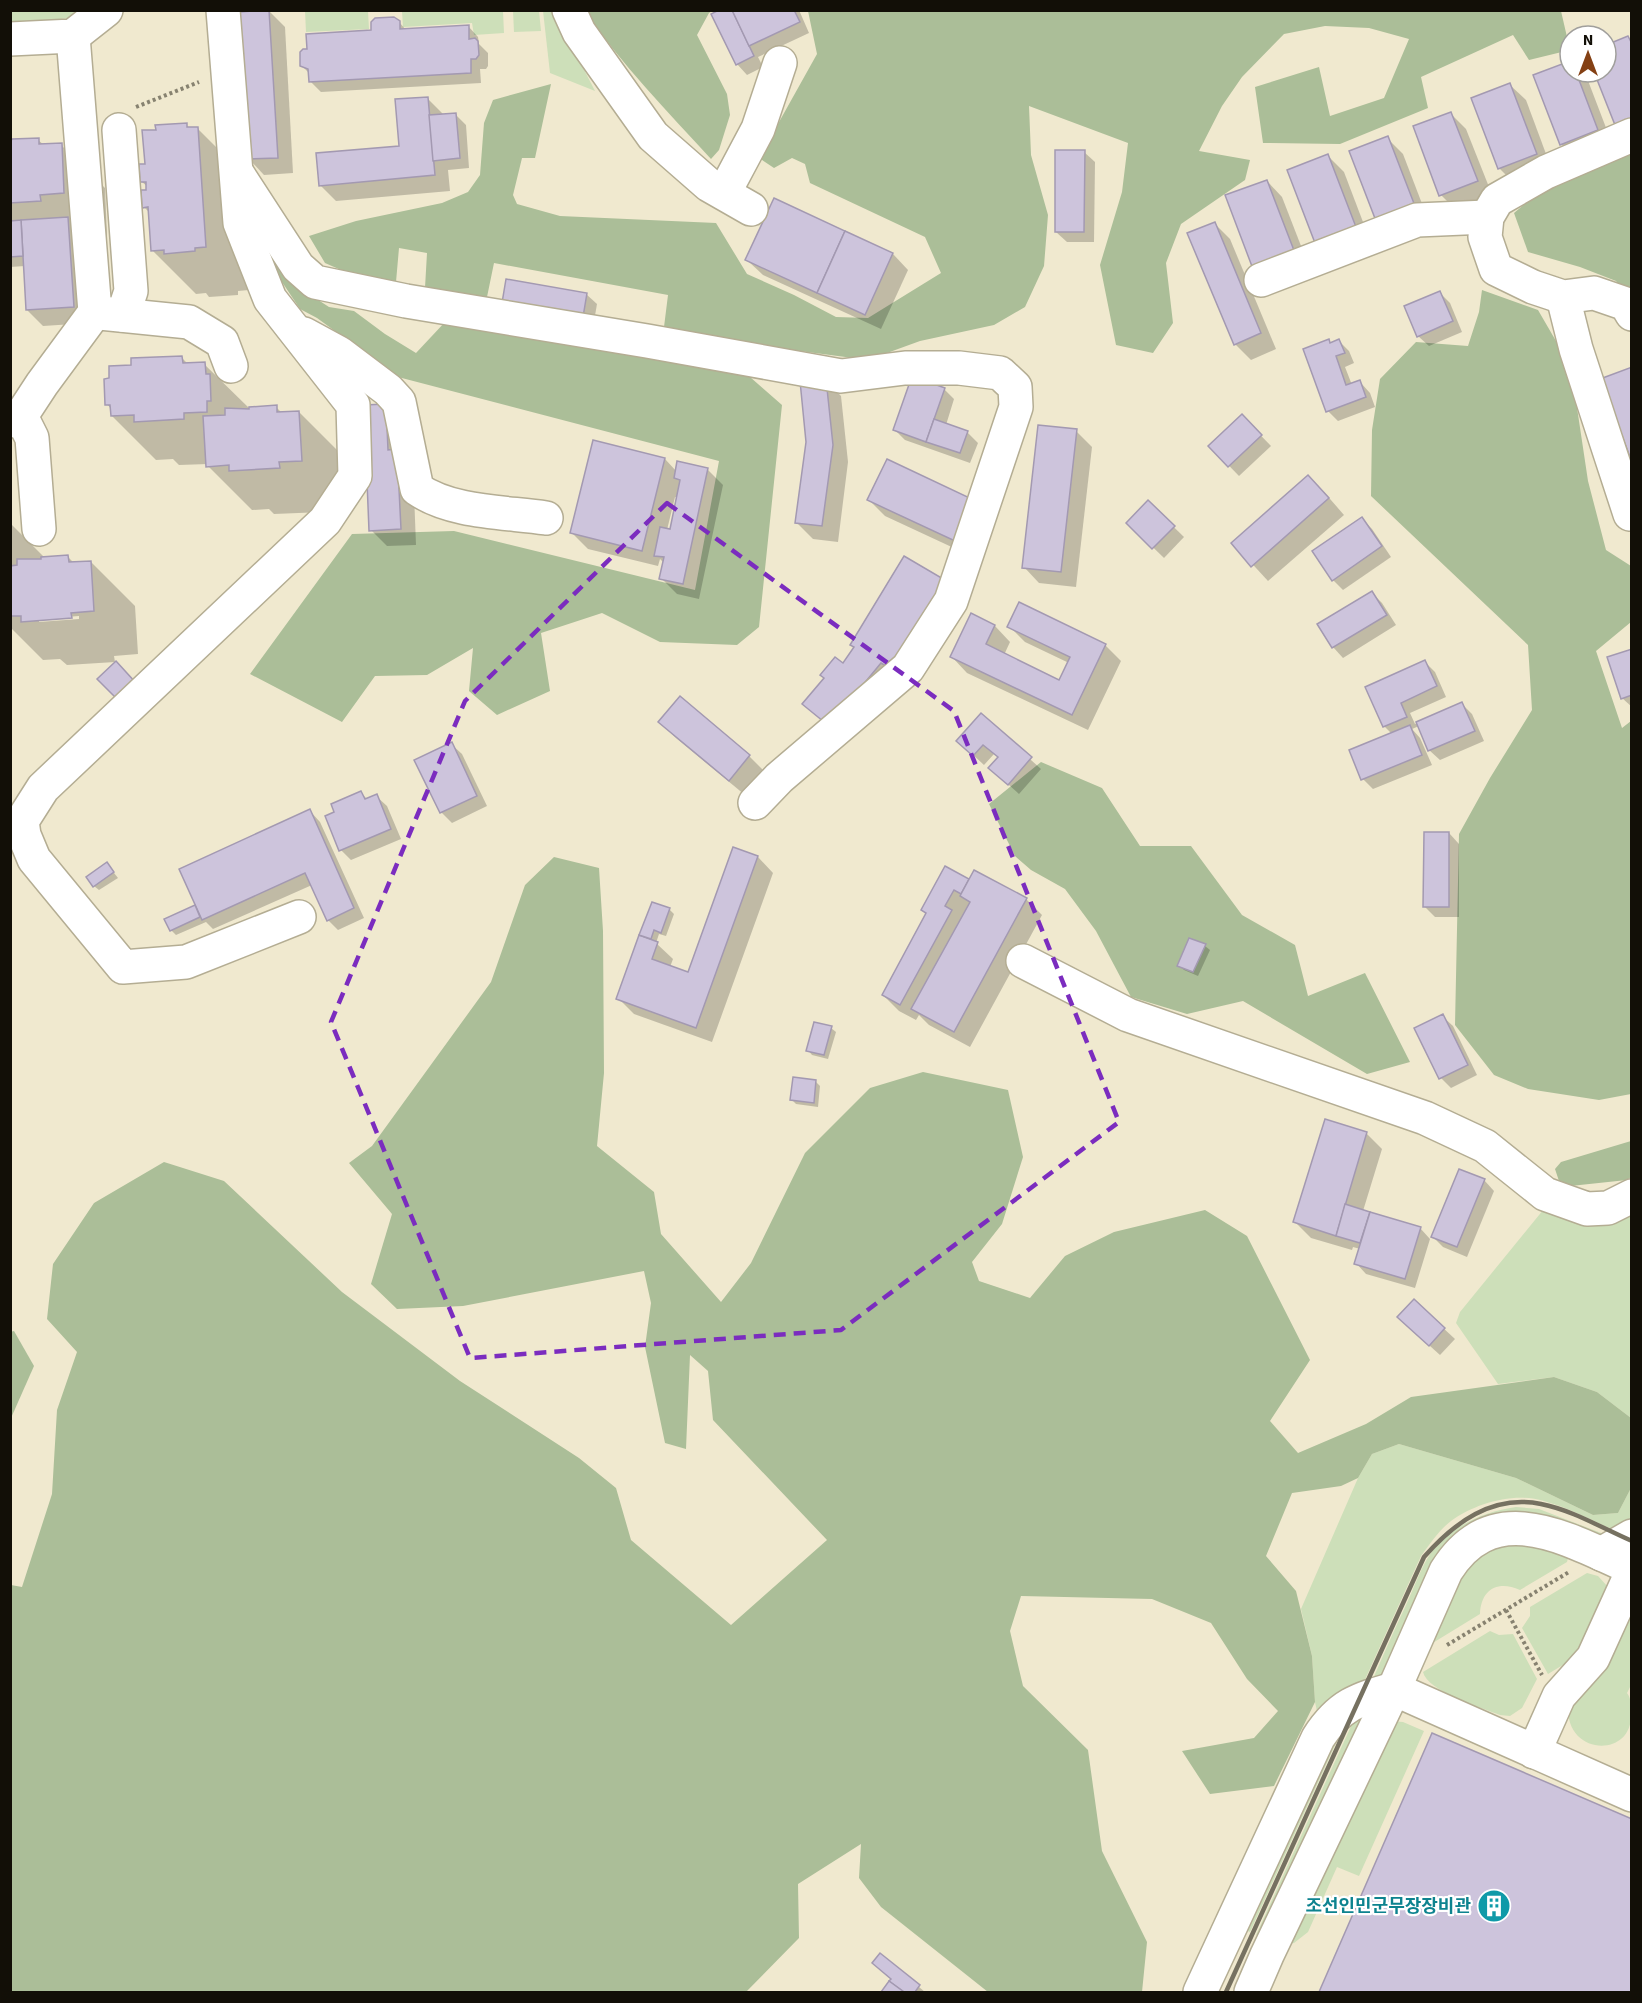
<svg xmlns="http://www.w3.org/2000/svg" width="1642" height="2003" font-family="'Source Sans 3','Noto Sans KR',sans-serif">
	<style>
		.green { fill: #cddfb9 }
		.forest { fill: #abbe98 }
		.shadow { fill: #0003; fill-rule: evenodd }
		.building { fill: #cdc4dc; stroke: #a399b1; stroke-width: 1.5 }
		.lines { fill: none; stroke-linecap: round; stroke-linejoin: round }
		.minor-casing { stroke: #b4ad93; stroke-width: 36 }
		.path { stroke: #878270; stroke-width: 4; stroke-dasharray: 3 3; stroke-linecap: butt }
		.minor { stroke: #fff; stroke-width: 33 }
		.rail { stroke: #767161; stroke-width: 4.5 }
		.marked { fill: none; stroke: #7b2cbf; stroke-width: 4.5; stroke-dasharray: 12 8; stroke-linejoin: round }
		.labels { text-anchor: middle; stroke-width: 4.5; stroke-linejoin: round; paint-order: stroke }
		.culture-label { font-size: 18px; font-weight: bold; fill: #0d838f; stroke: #fff; text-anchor: end }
	</style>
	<rect width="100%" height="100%" fill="#f0e9cf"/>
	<!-- green -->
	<g class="green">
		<path d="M11 11H82L71 18 11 23Z"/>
		<path d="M305 11H368L369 29 306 32Z"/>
		<path d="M402 11H503L504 33 474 35 472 23 403 27Z"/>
		<path d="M513 11H539L541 31 514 32Z"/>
		<path d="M543 11H554L595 91 550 73Z"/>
		<path d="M1548 1204H1631V1418L1597 1392 1554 1377 1498 1384 1456 1323 1460 1312Z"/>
		<path d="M1399 1444 1516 1478 1593 1515 1618 1513 1631 1488V1521L1616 1531C1593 1521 1569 1508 1544 1501 1514 1492 1476 1503 1451 1521 1439 1530 1430 1544 1421 1556L1363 1684 1318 1716 1315 1702 1312 1656 1301 1609 1358 1478 1372 1454Z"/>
		<path d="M1516 1507 1539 1509 1609 1536 1603 1539 1499 1519 1386 1671 1372 1681C1383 1656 1394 1630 1406 1605 1413 1590 1419 1573 1427 1559 1446 1528 1481 1512 1516 1507Z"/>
		<path d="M1502 1539 1569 1554 1567 1562 1520 1590C1498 1580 1481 1589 1480 1614L1418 1652 1454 1575Z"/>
		<path d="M1587 1573 1598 1576 1608 1587 1584 1648 1571 1660 1548 1674 1522 1628 1530 1616V1607Z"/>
		<path d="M1631 1602 1632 1683 1627 1693C1632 1700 1631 1706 1631 1715 1632 1758 1565 1757 1568 1705L1591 1681 1597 1680Z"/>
		<path d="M1490 1631 1499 1635 1513 1634 1537 1679 1522 1708 1510 1716 1500 1715C1482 1708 1427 1691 1423 1672Z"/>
		<path d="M1357 1713H1366L1263 1936 1256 1935Z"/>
		<path d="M1347 1719 1250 1932 1238 1927 1323 1740Z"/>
		<path d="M1391 1721 1403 1722 1424 1731 1359 1876 1337 1867 1308 1932 1294 1943 1288 1944Z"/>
	</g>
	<!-- forest -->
	<g class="forest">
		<path d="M585 11H712L709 13 697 35 727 94 730 115 719 150 711 159C667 111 622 65 585 11Z"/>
		<path d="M808 11H1561L1570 50 1529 60 1513 35 1421 77 1428 108 1340 144 1263 143 1255 87 1319 67 1330 116 1384 98 1409 39 1369 28 1325 26 1284 34 1242 77 1222 106 1199 151 1250 160 1245 180 1181 224 1166 263 1173 323 1153 353 1116 345 1100 265 1122 192 1128 143 1029 106 1031 155 1048 215 1044 266 1025 307 994 325 920 341 887 353 853 358 754 345 664 327 668 295 494 263 487 297 425 288 427 253 399 248 396 282 357 277 325 263 309 236 356 221 442 203 468 192 480 175 484 123 493 100 551 84 535 158H522L513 195 517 204 560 216 716 223 747 274 794 295 836 317 868 318 941 273 925 237 810 183 805 164 792 158 774 168 759 158 817 54Z"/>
		<path d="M1631 150V301L1616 281 1580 267 1528 252 1514 213 1566 170Z"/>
		<path d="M250 209 312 296 329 307 354 311 385 334 416 353 446 321 742 370 782 405 759 627 737 645 660 642 602 613 541 633 550 691 497 715 469 691 473 648 427 675 375 676 342 722 250 674 352 534 454 531 695 590 719 461 398 377 317 318 300 309 280 279Z"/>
		<path d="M1482 290 1538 310 1567 360 1576 401 1588 481 1606 550 1631 566V622L1596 651 1622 728 1631 721V1094L1599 1100 1528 1089 1494 1075 1455 1025 1459 834 1490 778 1532 710 1528 645 1371 496 1372 430 1380 379 1416 342 1468 346 1479 312Z"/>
		<path d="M1041 762 1102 788 1140 846H1191L1242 915 1295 945 1308 996 1365 973 1410 1062 1367 1074 1243 1001 1187 1014 1131 997 1096 931 1065 889 1031 870 1015 856 989 804Z"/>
		<path d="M554 857 599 868 603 931 604 1073 597 1146 654 1192 661 1234 721 1302 751 1263 805 1153 870 1088 923 1072 1008 1090 1023 1157 1002 1224 972 1262 979 1281 1030 1298 1065 1256 1114 1232 1205 1210 1247 1236 1310 1360 1270 1421 1298 1453 1366 1424 1411 1397 1554 1377 1597 1392 1631 1418V1488L1618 1513 1593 1515 1516 1478 1399 1444 1372 1454 1358 1478 1341 1486 1292 1493 1266 1556 1296 1591 1312 1656 1315 1702 1274 1786 1210 1794 1182 1751 1254 1738 1278 1711 1247 1679 1211 1623 1152 1599 1021 1596 1010 1631 1023 1686 1088 1750 1102 1851 1147 1942 1142 1992H988L881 1907 859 1878 861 1844 798 1884 799 1938 746 1992H11V1585L22 1587 52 1494 57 1410 77 1352 47 1319 53 1264 94 1203 164 1162 224 1181 342 1292 460 1381 579 1458 616 1488 631 1540 731 1625 827 1540 713 1420 708 1371 690 1355 686 1449 665 1443 645 1347 651 1303 644 1271 463 1306 397 1309 371 1284 392 1214 349 1163 372 1146 491 982 525 885Z"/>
		<path d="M1631 1141V1177L1627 1180 1561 1187 1555 1169 1561 1162Z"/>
		<path d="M14 1331 34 1366 11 1418 10 1332Z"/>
	</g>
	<!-- shadow -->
	<g class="shadow">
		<path d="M722 10H799L809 33 758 57 763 67 747 75 737 64Z"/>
		<path d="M269 11 285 27 293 173 264 175 249 159Z"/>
		<path d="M399 22 406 30 468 26 478 37 479 44 488 53V66L486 69H480L481 83 321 92 310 81V74L302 66 373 32Z"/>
		<path d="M1570 63V72H1581L1587 78 1613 146 1577 160 1561 144Z"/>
		<path d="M1510 85 1526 100 1552 170 1515 184 1499 168Z"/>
		<path d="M427 98 443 114H455L466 125 469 168 448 170 450 191 336 201 320 185 401 147Z"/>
		<path d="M1450 113 1466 129 1493 197 1457 211 1441 195 1415 127Z"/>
		<path d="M186 125 190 129 197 128 241 172 249 290 238 291V295L209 297 206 293 196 294 152 250 150 213 144 207 148 187 142 182 157 131Z"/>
		<path d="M10 136 13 141 38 140 44 145H61L105 188 107 236 84 238 89 323 43 326 27 310 25 266 10 267Z"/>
		<path d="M1387 138 1403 154 1429 222 1393 236Z"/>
		<path d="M1084 152 1095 162 1094 242H1067L1056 232Z"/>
		<path d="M1328 156 1344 172 1371 243 1332 258Z"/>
		<path d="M1267 181 1282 197 1310 269 1271 284Z"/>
		<path d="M1214 223 1230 239 1276 349 1251 360 1235 344Z"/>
		<path d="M893 254 908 270 881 329 763 275 747 260Z"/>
		<path d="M508 281 586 294 597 304 592 333Z"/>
		<path d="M1440 293 1450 303 1462 332 1429 346 1418 336Z"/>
		<path d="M1329 341 1331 344 1339 341 1349 351 1354 363 1345 367 1352 385 1360 382 1370 393 1375 407 1338 421 1328 411Z"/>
		<path d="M182 358 188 364H204L249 408 276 407 282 413 299 412 343 456 345 504 323 512 274 514 269 509 252 510 208 466V464L179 465 173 459 156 460 112 416V410L107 404 132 367Z"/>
		<path d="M825 380 841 396 848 462 838 542 813 539 797 523Z"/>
		<path d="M944 389 954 399 946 425 967 432 978 443 970 463 905 440 895 430Z"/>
		<path d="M385 405 413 467 416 545 387 546 371 530Z"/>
		<path d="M1242 416 1271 446 1239 476 1210 446Z"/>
		<path d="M1076 431 1092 447 1076 587 1039 583 1024 567Z"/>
		<path d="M665 459 677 472 707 469 723 485 699 599 677 594 661 578 664 563 660 559 658 566 588 549 572 533ZM675 497 678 498 671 531 667 530Z"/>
		<path d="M888 461 971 556 885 516 869 500Z"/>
		<path d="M1324 492 1344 515 1268 581 1233 543Z"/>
		<path d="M1148 502 1184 537 1164 558 1128 523Z"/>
		<path d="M1362 519 1372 529 1391 557 1343 590 1333 580Z"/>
		<path d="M10 523 44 557H68L74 563 91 562 135 606 138 654 114 656 115 662 67 665 60 659 43 660 10 627ZM79 616V619L39 622V619Z"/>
		<path d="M1372 593 1382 603 1396 625 1343 658 1333 647Z"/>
		<path d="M960 597 846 741 804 704 843 666Z"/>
		<path d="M972 615 995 626 1010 642 1004 655 1060 682 1069 663 1025 642 1009 626 1105 645 1121 661 1088 730 967 673 952 657Z"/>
		<path d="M1632 651V707L1622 698Z"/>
		<path d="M1425 662 1435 672 1446 697 1410 713 1415 724 1462 704 1472 714 1484 741 1440 760 1429 750 1419 726 1412 729 1420 738 1432 765 1373 789 1363 779 1392 734 1384 726Z"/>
		<path d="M680 698 749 756 765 772 745 795 676 738 660 722Z"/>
		<path d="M981 715 1041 769 1019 794 1001 778 999 758 994 754 984 765 969 751Z"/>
		<path d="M451 744 462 754 487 806 452 823 441 812 416 761Z"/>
		<path d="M361 793 368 800 376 796 387 806 401 839 351 860 341 850 336 812Z"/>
		<path d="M310 811 320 822 364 918 338 930 328 920 312 885 213 929 206 922 176 935 171 930 195 907 199 912Z"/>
		<path d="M1449 833 1459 844V917H1435L1424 906Z"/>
		<path d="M758 857 773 873 712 1042 634 1014 618 998 653 903 669 909 674 914 666 936 659 934 656 943 673 959 670 967 689 974Z"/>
		<path d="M107 864 118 878 99 890 94 886Z"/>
		<path d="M946 868 969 881 1026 899 1042 915 970 1047 929 1025 919 1015 916 1020 899 1011 883 995 927 914 923 910Z"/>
		<path d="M1205 946 1210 950 1198 976 1184 970 1179 965Z"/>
		<path d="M1442 1016 1453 1026 1477 1075 1451 1088 1441 1078Z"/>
		<path d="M831 1028 836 1032 828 1059 812 1055 808 1050Z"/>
		<path d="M816 1082 820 1086 818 1107 796 1104 791 1099Z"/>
		<path d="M1366 1133 1382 1149 1363 1211 1420 1228 1430 1239 1415 1288 1366 1274 1356 1263 1360 1249 1353 1247 1352 1250 1311 1238 1295 1222Z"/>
		<path d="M1484 1180 1494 1191 1467 1257 1443 1247 1433 1237Z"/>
		<path d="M1414 1301 1455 1339 1440 1355 1410 1328Z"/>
		<path d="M1432 1735 1632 1820V1992H1321Z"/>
		<path d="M880 1955 919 1987 925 1992H882L892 1980 874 1963Z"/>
	</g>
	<!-- building -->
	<g class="building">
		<path d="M269 10 278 158 247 159 239 12Z"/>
		<path d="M719 10H732L754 56 736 65 711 14Z"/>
		<path d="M732 10H794L800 22 749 46Z"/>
		<path d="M394 17 400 21V29L469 25V39L475 38 478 41 479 55 476 59H471V73L309 82 308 69 300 66V52L303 49H307L306 34 371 30V22L375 18Z"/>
		<path d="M1628 36 1632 44V119L1615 125 1594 72H1606V45Z"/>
		<path d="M1570 61V72H1576L1598 130 1560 145 1533 75Z"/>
		<path d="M1510 83 1537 154 1498 169 1471 98Z"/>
		<path d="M428 97 435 175 319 186 316 153 399 146 395 99Z"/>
		<path d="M1451 112 1478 181 1439 196 1413 126Z"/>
		<path d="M456 113 460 158 433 161 429 115Z"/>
		<path d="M187 123V127H198L206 247 195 248V251L164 254V250L151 251 148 207 142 208 141 190H146V182H140L139 164H145L142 130H156L155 125Z"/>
		<path d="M1388 136 1415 206 1376 221 1349 151Z"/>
		<path d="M39 138V144L62 143 64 193 40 195 41 201 10 203V142L12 139Z"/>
		<path d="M1055 150H1085L1084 232H1055Z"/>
		<path d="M1328 154 1356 227 1315 243 1287 170Z"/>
		<path d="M1267 180 1295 253 1253 269 1225 195Z"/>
		<path d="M774 198 845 231 817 293 745 260Z"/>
		<path d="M68 217 74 307 26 310 21 220Z"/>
		<path d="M21 220 23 256 10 257V221Z"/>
		<path d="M1215 222 1261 333 1234 345 1187 233Z"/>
		<path d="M845 231 893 253 865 315 817 293Z"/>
		<path d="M506 279 587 293 582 323 501 309Z"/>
		<path d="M1440 291 1453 321 1417 337 1404 306Z"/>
		<path d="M1329 339 1330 343 1339 339 1345 353 1336 356 1346 385 1360 380 1366 397 1326 412 1303 349Z"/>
		<path d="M182 356 183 363 205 362 206 374H210L211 401H207V412L184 413V419L134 422V415L111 416 110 405H105L104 379 109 378V366L131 365V358Z"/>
		<path d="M1632 367V462L1600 379Z"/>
		<path d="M912 376 945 388 926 442 893 430Z"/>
		<path d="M826 379 833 445 822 526 795 523 806 442 800 381Z"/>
		<path d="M386 404 388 450 397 449 401 529 369 531 364 405Z"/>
		<path d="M277 405V412L299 411 302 461 279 462 280 468 229 471V465L206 467 203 416 225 415V408L249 409V407Z"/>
		<path d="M1242 414 1262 435 1228 467 1208 446Z"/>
		<path d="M934 419 968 431 960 453 926 442Z"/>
		<path d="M1038 425 1077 429 1061 572 1022 568Z"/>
		<path d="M593 440 665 458 642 551 570 533Z"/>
		<path d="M887 459 974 500 955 541 867 500Z"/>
		<path d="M677 461 708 468 683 584 659 579 664 557 654 556 660 527 670 529 680 480 674 478Z"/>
		<path d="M1308 475 1329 498 1251 567 1231 543Z"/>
		<path d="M1148 500 1175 526 1152 549 1126 523Z"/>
		<path d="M1362 517 1382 546 1332 581 1312 551Z"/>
		<path d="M68 555 69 562 91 561 94 611 71 613 72 618 21 622V616H10V566L17 565V559H41V557Z"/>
		<path d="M904 556 945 580 891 669 881 663 829 726 802 704 824 678 820 675 835 657 843 663 854 647 850 645Z"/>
		<path d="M1372 591 1387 615 1332 648 1317 624Z"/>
		<path d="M1019 602 1106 644 1072 715 950 657 971 613 995 625 986 644 1059 680 1070 657 1007 627Z"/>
		<path d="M1632 649V695L1621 699 1607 657Z"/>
		<path d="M1425 660 1437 686 1401 703 1407 717 1383 727 1365 687Z"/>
		<path d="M116 661 136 683 118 700 97 679Z"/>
		<path d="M680 696 750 755 729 781 658 722Z"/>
		<path d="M1462 702 1475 731 1428 751 1416 722Z"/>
		<path d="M981 713 1032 757 1008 785 988 768 998 757 983 745 973 756 956 741Z"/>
		<path d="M1410 725 1422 755 1361 780 1349 750Z"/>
		<path d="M452 742 477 796 440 813 414 760Z"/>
		<path d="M361 791 365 799 377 794 391 829 339 851 325 816 334 812 331 804Z"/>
		<path d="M310 809 354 908 327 921 305 873 202 920 179 869Z"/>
		<path d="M1424 832H1449V907H1423Z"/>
		<path d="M733 847 758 856 696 1028 616 999 639 935 658 942 652 959 688 972Z"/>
		<path d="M107 862 114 872 93 887 86 877Z"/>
		<path d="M945 866 969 879 961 894 954 890 945 906 952 910 900 1005 882 995 926 913 921 910Z"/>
		<path d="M974 870 1027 898 954 1032 911 1009 970 902 960 896Z"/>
		<path d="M652 902 670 908 661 933 654 930 651 939 639 935Z"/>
		<path d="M195 905 200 917 170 931 164 919Z"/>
		<path d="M1189 938 1206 944 1193 972 1177 966Z"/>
		<path d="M1443 1014 1468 1065 1439 1079 1414 1028Z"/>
		<path d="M814 1022 832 1026 824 1055 806 1051Z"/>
		<path d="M793 1077 816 1080 814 1103 790 1100Z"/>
		<path d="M1325 1119 1367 1132 1336 1236 1293 1222Z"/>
		<path d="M1459 1169 1485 1179 1457 1247 1431 1237Z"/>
		<path d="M1345 1204 1370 1212 1360 1243 1336 1236Z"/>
		<path d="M1370 1212 1421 1227 1405 1279 1354 1264Z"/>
		<path d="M1414 1299 1445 1328 1429 1346 1397 1317Z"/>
		<path d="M1432 1733 1632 1819V1992H1319Z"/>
		<path d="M880 1953 920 1985 915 1992H904L889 1981 891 1979 872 1963Z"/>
		<path d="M889 1981 904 1992H881Z"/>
	</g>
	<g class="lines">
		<!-- minor casing -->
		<g class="minor-casing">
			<g id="minor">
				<path d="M223 10 240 223 270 299 353 405 355 476 325 521 43 788 22 821 24 835 34 859 123 967 186 962 299 917"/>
				<path d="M569 10 579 32 653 136 709 185 751 209"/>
				<path d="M10 39 73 36 106 10"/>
				<path d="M119 130 131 291 123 315"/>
				<path d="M1632 135 1546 172 1497 200 1487 217 1485 237 1496 269 1533 287 1563 297 1594 293 1626 304 1632 314"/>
				<path d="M237 173 298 267 315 282 406 301 647 341 841 376 905 368H959L1000 373 1015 387 1016 407 951 601 908 668 779 778 755 803"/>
				<path d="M724 193 758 129 780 63"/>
				<path d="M1261 280 1417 220 1487 217"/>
				<path d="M1563 297 1576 349 1630 514"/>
				<path d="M100 313 189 322 222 342 231 366"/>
				<path d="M304 334 339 353 388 390 399 402 417 489C452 513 505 512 546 518"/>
				<path d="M21 416 32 438 39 529"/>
				<path d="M10 421 21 416 42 384 95 312 73 36"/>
				<path d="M1023 961 1128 1015 1425 1118 1485 1146 1545 1194 1587 1209 1608 1208 1632 1196"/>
				<path d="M1601 1554 1632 1536"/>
				<path d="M1534 1752 1559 1696 1593 1658 1632 1572"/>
				<path d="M1200 1992 1318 1738C1339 1705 1358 1699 1394 1689L1632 1795"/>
				<path d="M1251 1992 1267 1955 1394 1689 1446 1571C1494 1494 1569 1540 1632 1568"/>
			</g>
		</g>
		<!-- path -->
		<g class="path">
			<path d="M136 107 199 82"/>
			<path d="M1506 1610 1542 1675"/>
			<path d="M1447 1645 1569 1572"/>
		</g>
		<!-- minor -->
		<use href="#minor" class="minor"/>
		<!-- rail -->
		<path class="rail" d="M1226 1992 1424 1557C1454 1523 1492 1494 1541 1504 1572 1510 1602 1528 1632 1541"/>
	</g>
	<!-- marked area -->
	<path class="marked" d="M667 503 954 711 1119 1122 841 1330 470 1358 331 1022 465 701Z"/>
	<!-- icons -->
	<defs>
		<g id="building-disc" transform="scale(1.725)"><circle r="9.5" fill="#0f9aa8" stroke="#fff"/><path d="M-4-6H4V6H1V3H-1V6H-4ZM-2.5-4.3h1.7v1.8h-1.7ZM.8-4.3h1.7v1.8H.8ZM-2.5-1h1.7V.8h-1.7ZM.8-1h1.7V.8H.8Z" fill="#fff"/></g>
	</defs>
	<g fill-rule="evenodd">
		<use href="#building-disc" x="1494" y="1906"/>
	</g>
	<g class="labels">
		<!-- culture labels -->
		<g class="culture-label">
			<text x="1471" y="1912">조선인민군무장장비관</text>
		</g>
	</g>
	<!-- border -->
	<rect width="1642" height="2003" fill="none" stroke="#120f07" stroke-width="24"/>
	<!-- north arrow -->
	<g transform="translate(1588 54)"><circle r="28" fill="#ffffff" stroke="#a09f9c" stroke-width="1.5"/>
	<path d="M0-4.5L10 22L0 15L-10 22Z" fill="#844014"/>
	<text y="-9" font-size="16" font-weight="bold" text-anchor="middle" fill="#120f07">N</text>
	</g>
</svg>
